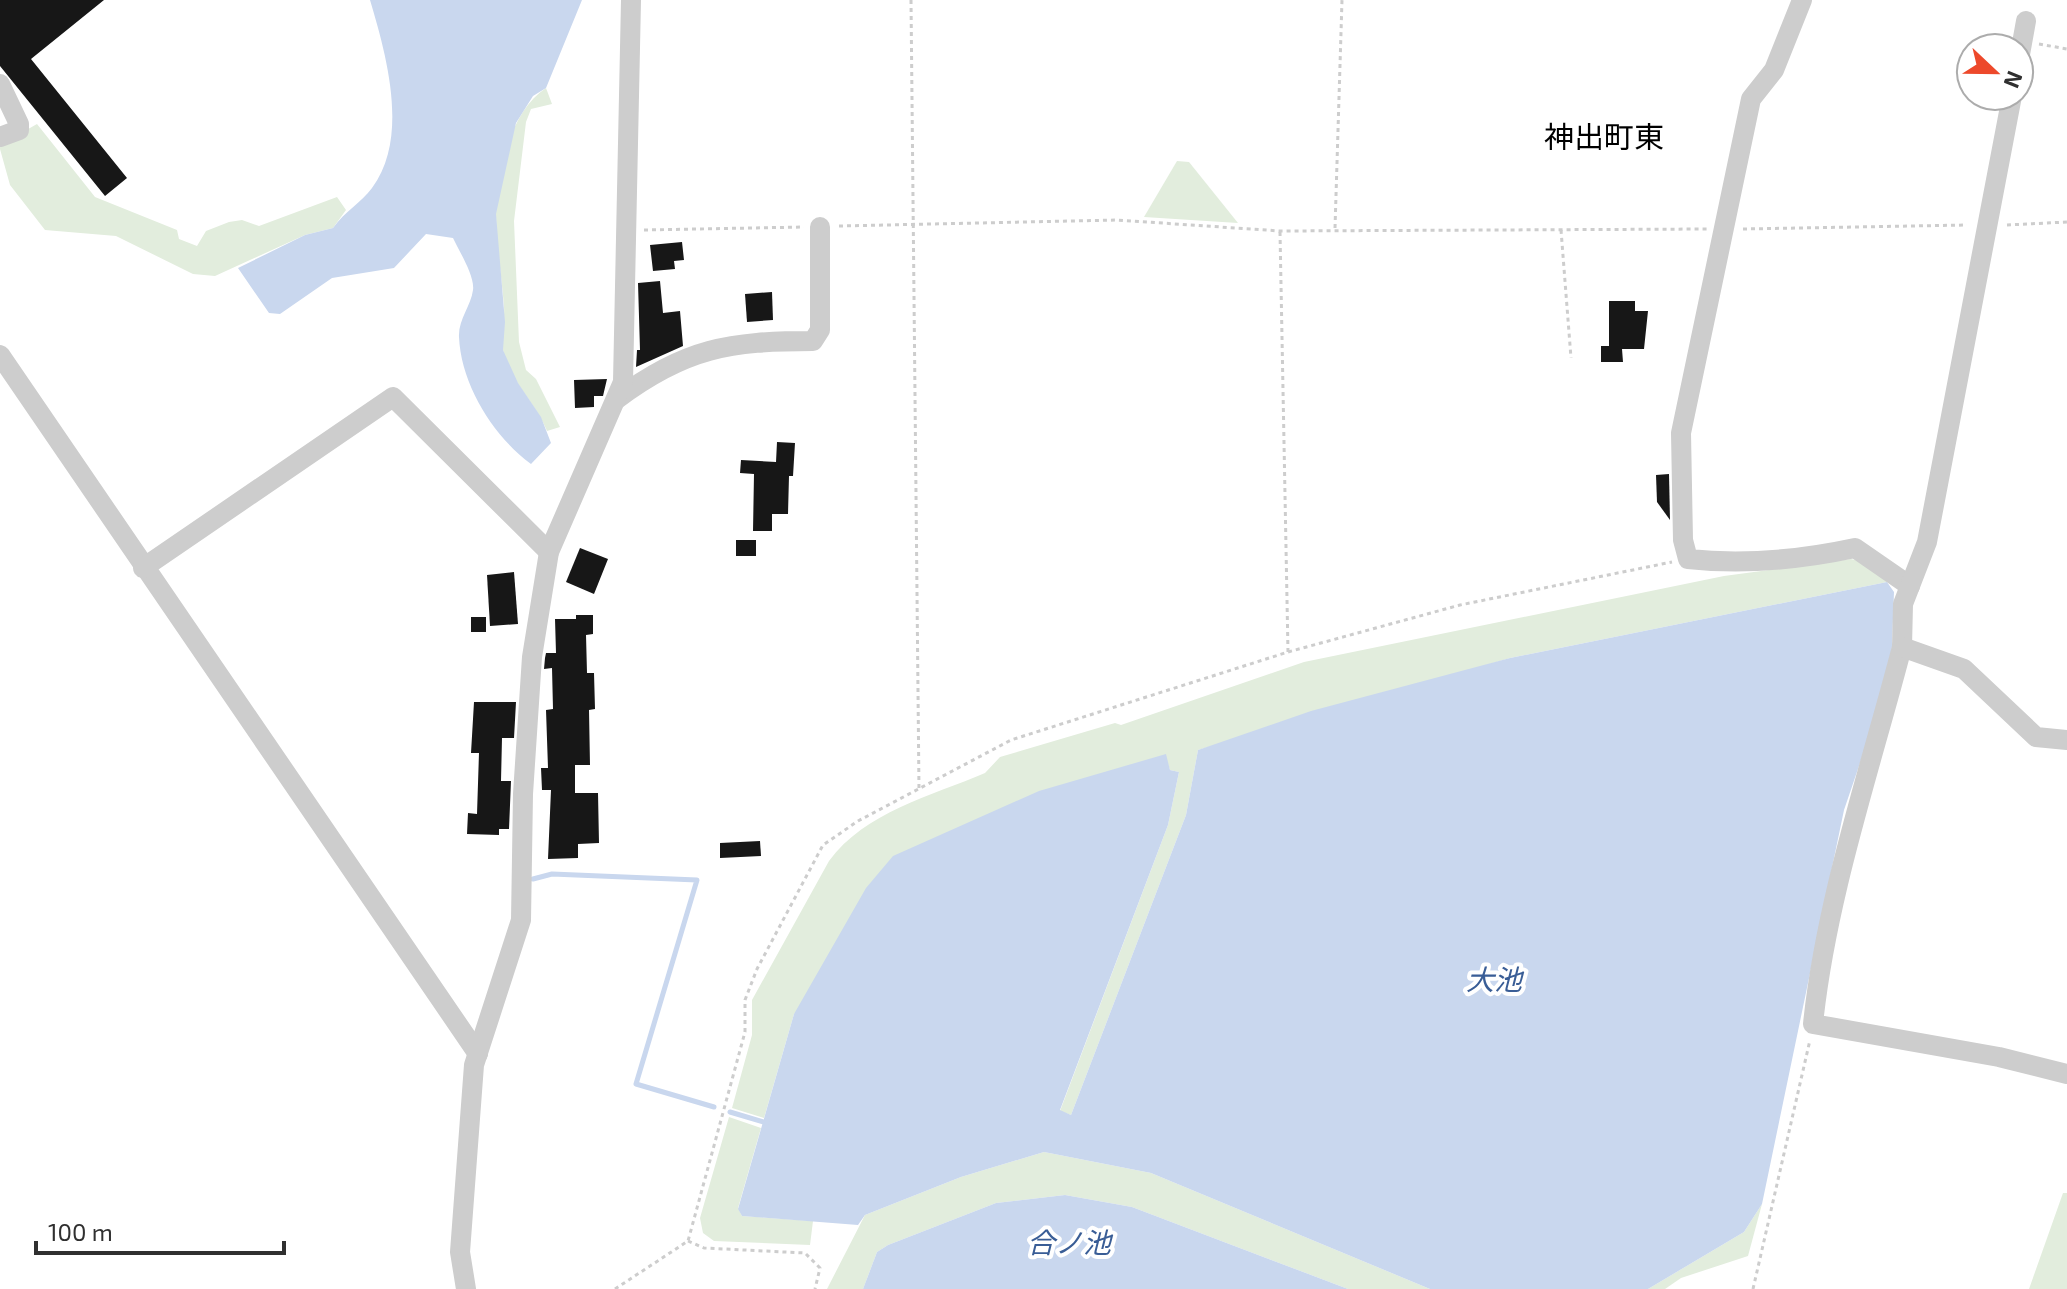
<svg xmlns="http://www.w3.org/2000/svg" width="2067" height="1289" font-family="'Exo 2','Noto Sans JP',sans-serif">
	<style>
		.green { fill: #e2eddd }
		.water { fill: #c9d7ee }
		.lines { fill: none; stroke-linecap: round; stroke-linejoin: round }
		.stream { stroke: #c9d7ee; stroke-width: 5 }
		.building { fill: #171717 }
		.path { stroke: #cdcdcd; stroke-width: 3; stroke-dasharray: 4 4; stroke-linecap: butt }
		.minor { stroke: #cdcdcd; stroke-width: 20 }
		.labels { text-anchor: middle; stroke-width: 8; stroke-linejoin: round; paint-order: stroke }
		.water-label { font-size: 28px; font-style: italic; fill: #395d96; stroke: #fff }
		.quarter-label { font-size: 30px; fill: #000; stroke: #fff }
	</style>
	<rect width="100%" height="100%" fill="#fff"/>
	<!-- green -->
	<g class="green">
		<path d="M546 88 552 104 531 109 526 122 514 221 519 342 526 370 536 379 560 427 547 431C536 403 509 380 503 350 500 337 505 321 504 307 502 277 496 246 496 215 496 175 510 111 546 88Z"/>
		<path d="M37 124 95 197 177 230 179 239 197 246 206 231 229 222 242 220 259 226 337 197 346 210 333 228 305 235 215 276 193 274 116 236 45 230 10 185 0 149V145Z"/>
		<path d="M1177 161 1189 162 1238 223 1144 217Z"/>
		<path d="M1851 559 1872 564 1887 582 1510 658 1198 750 1186 815 1071 1115 1060 1111 1168 825 1179 772 1170 770 1165 755 794 1014 764 1118 732 1108 752 1035V1000L829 861C865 812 931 796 985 773L1000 757 1115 723 1121 725 1304 662 1724 576Z"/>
		<path d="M729 1117 761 1128 738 1208 742 1216 813 1221 810 1245 714 1241 703 1233 700 1218Z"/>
		<path d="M1044 1152 1151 1173 1430 1289H1348L1132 1207 1065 1195 996 1203 888 1245 877 1252 863 1289H827L865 1215 961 1177Z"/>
		<path d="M2063 1193H2067V1289H2029Z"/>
		<path d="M1762 1204 1748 1256 1681 1278 1665 1289H1648L1744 1232Z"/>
	</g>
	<!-- water -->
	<g class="water">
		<path d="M370 0H582L546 88 533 96 516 123 496 214 505 322 503 350 518 383 541 417 551 443 531 464C494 437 461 385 459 337 458 320 471 306 473 290 475 276 459 251 453 238L426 234 394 268 332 278 280 314 269 313 238 268 305 235 333 228C346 210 361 203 372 188 410 137 386 54 370 0Z"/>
		<path d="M1887 582 1894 592 1891 672 1844 810 1762 1204 1744 1232 1648 1289H1430L1151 1173 1044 1152 961 1177 865 1215 858 1225 742 1216 738 1209 794 1014 866 888 893 856 1039 791 1166 754 1170 770 1179 772 1168 825 1060 1110 1071 1115 1186 815 1198 750 1311 711 1510 658Z"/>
		<path d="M1065 1195 1132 1207 1348 1289H863L877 1252 888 1245 996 1203Z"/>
	</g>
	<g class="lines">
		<!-- stream -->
		<g class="stream">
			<path d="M533 879 552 874 697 880 636 1084 714 1107"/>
			<path d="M730 1112 767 1123"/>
		</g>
	</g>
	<!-- building -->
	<g class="building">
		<path d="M0 0H104L31 59 127 178 105 196 0 66Z"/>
		<path d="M682 242 684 260 674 261 675 269 653 271 650 245Z"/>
		<path d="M660 281 663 313 680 311 683 346 636 367 637 350H640L638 283Z"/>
		<path d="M772 292 773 320 747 322 745 294Z"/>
		<path d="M1609 301H1635V311H1648L1644 349H1622L1623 362H1601V346H1609Z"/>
		<path d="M607 379 603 396H594V407L575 408 574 380Z"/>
		<path d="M777 442 795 443 793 476H789L788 514H772V531H753L754 474 740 473 741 460 776 462Z"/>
		<path d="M1669 474 1670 520 1657 502 1656 475Z"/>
		<rect x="736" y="540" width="20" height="16"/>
		<path d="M580 548 608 559 594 594 566 582Z"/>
		<path d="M514 572 518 624 490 626 487 575Z"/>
		<path d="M576 615H593V634L586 635 587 673H594L595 709 589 710 590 765H575V793H598L599 843 578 844V858L548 859 551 790H542L541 768H548L546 710 553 709 552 668 544 669 545 658 546 653H556L555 619H576Z"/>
		<rect x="471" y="617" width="15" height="15"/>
		<path d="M474 702H516L514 738H502L501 781H511L509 829H499V835L467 834 468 813 477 814 479 753H471Z"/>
		<path d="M760 841 761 856 720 858V843Z"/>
	</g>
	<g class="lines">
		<!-- path -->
		<g class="path">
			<path d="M911 0 919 790"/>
			<path d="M2039 44 2067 49"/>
			<path d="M2007 225 2067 222"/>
			<path d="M839 226 1117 220 1280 231 1707 229"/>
			<path d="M1335 228 1342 0"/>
			<path d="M1743 229 1967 225"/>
			<path d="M644 230 804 227"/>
			<path d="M1561 230 1571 358"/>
			<path d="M1280 232 1288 652"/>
			<path d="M688 1241 704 1248 805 1253 820 1268 815 1289"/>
			<path d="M615 1289 688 1241 745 1032V1000L757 969 823 845 858 821 1011 740 1288 652 1460 605 1672 562"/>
			<path d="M1753 1289 1810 1040"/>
		</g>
		<!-- minor -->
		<g class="minor">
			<path d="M1802 0 1774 70 1751 99 1681 433 1683 540 1688 559C1744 565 1799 560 1855 548L1910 586"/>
			<path d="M2019 60 2026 21"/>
			<path d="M0 84 19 124V130L0 137"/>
			<path d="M2012 96 1927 542 1903 604 1902 647C1870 770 1826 898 1813 1024L1999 1057 2067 1074"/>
			<path d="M0 355 478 1054"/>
			<path d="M617 399C685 348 730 341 813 341L820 330V227"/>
			<path d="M143 568 393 397 549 552"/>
			<path d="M1902 647 1964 669 2036 737 2067 740"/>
			<path d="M466 1289 460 1252 474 1065 521 920 523 794 532 657 549 552 623 382 631 0"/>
		</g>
	</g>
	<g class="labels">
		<!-- water labels -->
		<g class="water-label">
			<text x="1494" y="990">大池</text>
			<text x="1069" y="1253">合ノ池</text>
		</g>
		<!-- quarter labels -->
		<g class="quarter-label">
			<text x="1604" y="148">神出町東</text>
		</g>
	</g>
	<!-- north arrow -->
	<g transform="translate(1995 72) rotate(112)"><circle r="38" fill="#ffffff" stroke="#acacac" stroke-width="2"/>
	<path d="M0-6L14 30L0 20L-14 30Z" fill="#ed492b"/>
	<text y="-12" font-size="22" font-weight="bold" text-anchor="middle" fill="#303030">N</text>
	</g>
	<!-- scale -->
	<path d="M36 1241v12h248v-12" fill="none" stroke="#303030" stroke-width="4"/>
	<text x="48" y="1241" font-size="24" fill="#303030" stroke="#ffffff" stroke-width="6" paint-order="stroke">100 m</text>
</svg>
